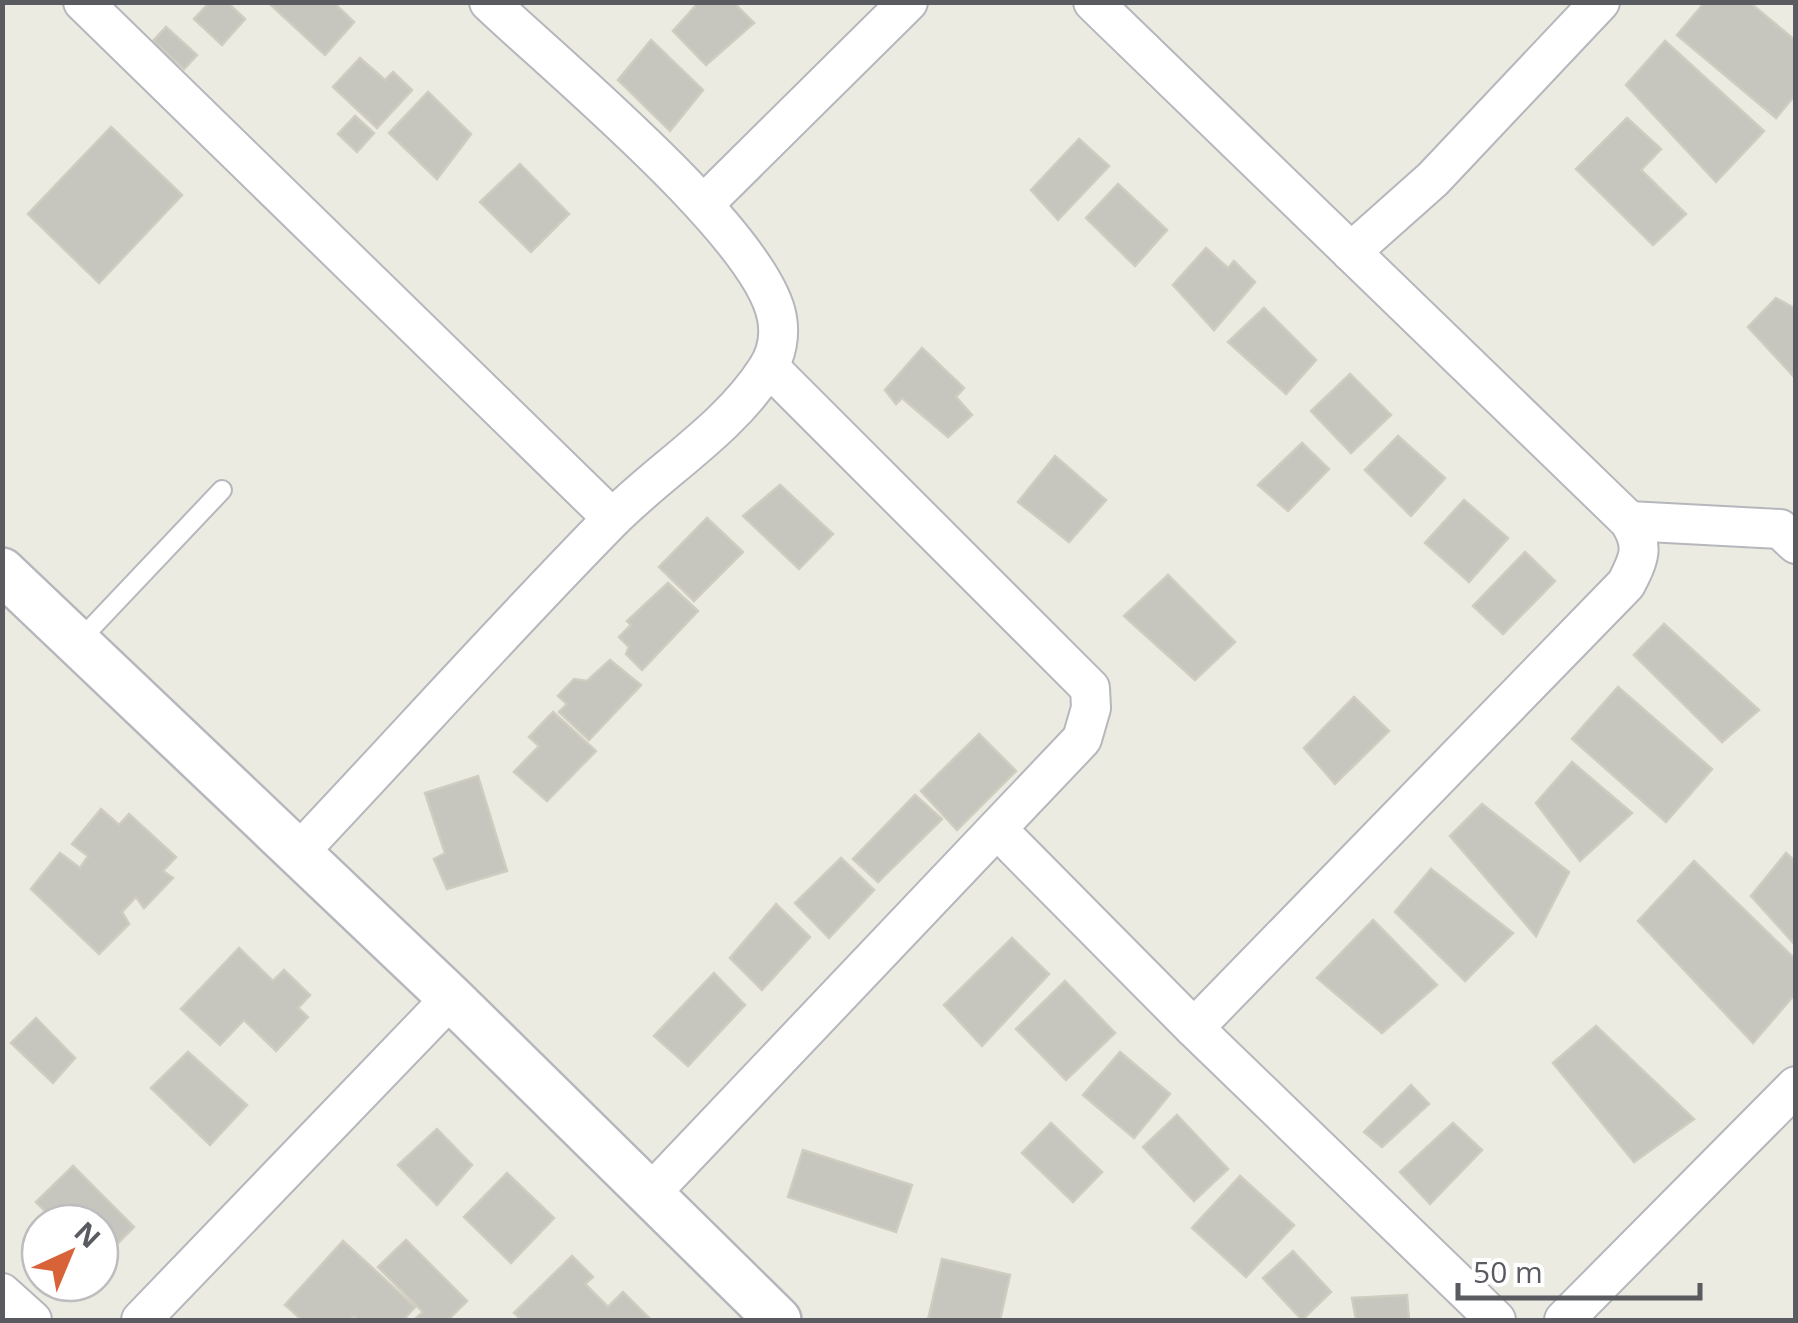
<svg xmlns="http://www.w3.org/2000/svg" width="1798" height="1323" font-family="'Open Sans',sans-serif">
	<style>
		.building { fill: #c6c5be; stroke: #cfcdc0; stroke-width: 2.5 }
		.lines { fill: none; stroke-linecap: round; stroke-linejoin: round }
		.service-casing { stroke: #b6b7bc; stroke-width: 22 }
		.minor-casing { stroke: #b6b7bc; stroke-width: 42 }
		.tertiary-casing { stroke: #b6b7bc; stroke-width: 50 }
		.service { stroke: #fff; stroke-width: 18 }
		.minor { stroke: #fff; stroke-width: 38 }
		.tertiary { stroke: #fff; stroke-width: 45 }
	</style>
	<rect width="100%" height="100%" fill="#ebebe1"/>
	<!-- building -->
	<g class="building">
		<path d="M210 2H227L245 19 222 45 194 19Z"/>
		<path d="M273 2H333L354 22 325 55 271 5Z"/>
		<path d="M699 2H733L754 23 706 65 673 31Z"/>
		<path d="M1705 2H1749L1796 41V94L1776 118 1677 35Z"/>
		<path d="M166 27 197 55 184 69 153 41Z"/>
		<path d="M651 40 703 90 670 131 618 80Z"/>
		<path d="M1665 41 1764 131 1716 182 1626 85Z"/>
		<path d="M360 58 385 80 393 72 412 90 377 128 333 87Z"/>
		<path d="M428 92 471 134 437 179 389 133Z"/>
		<path d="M355 116 374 133 357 152 338 134Z"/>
		<path d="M1627 118 1661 149 1641 170 1686 214 1653 245 1576 169Z"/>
		<path d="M111 127 182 195 99 283 28 214Z"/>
		<path d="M1079 139 1109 166 1058 220 1031 190Z"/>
		<path d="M520 164 569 214 531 252 480 202Z"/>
		<path d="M1118 184 1167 230 1135 266 1086 218Z"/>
		<path d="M1206 248 1228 268 1234 261 1255 282 1214 330 1173 285Z"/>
		<path d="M1776 298 1796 309V379L1748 327Z"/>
		<path d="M1264 308 1316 360 1286 394 1228 342Z"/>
		<path d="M922 348 964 388 956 397 972 415 948 437 902 398 896 404 885 390Z"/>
		<path d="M1350 374 1391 415 1351 453 1311 411Z"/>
		<path d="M1398 436 1445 478 1411 516 1365 470Z"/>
		<path d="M1302 443 1329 469 1288 511 1258 485Z"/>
		<path d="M1055 456 1106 500 1069 542 1018 502Z"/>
		<path d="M780 485 833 534 799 569 743 516Z"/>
		<path d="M1464 500 1508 538 1469 582 1425 543Z"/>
		<path d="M707 518 743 552 694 601 659 567Z"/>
		<path d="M1525 552 1555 581 1503 634 1473 606Z"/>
		<path d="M1168 575 1235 642 1195 680 1124 616Z"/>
		<path d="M668 583 698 611 642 670 626 654 629 647 619 637 631 625 627 621Z"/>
		<path d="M1664 624 1759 710 1722 742 1634 655Z"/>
		<path d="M610 660 641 685 589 740 559 712 567 704 558 696 574 679 587 681Z"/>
		<path d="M1618 687 1712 769 1666 822 1572 739Z"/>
		<path d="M1354 697 1389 731 1335 784 1304 748Z"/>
		<path d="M553 712 596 751 547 801 514 772 539 746 529 737Z"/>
		<path d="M979 734 1016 771 957 830 921 791Z"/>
		<path d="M1572 762 1632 813 1580 861 1536 803Z"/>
		<path d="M478 776 507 871 447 889 434 859 445 853 425 793Z"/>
		<path d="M915 795 942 819 878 882 853 859Z"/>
		<path d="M1482 804 1569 872 1536 936 1450 836Z"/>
		<path d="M101 809 119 825 129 814 176 857 163 871 173 878 144 908 136 897 122 912 129 924 99 954 31 889 60 853 80 868 88 856 72 844Z"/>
		<path d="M1786 853 1796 862V946L1751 896Z"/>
		<path d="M841 858 874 890 829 938 795 903Z"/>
		<path d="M1694 861 1796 960V993L1753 1043 1638 921Z"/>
		<path d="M1431 869 1513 933 1465 981 1395 912Z"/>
		<path d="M776 904 810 937 762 990 730 958Z"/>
		<path d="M1373 920 1437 985 1382 1033 1317 978Z"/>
		<path d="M1012 938 1049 974 982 1046 944 1005Z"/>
		<path d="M239 948 273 981 284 970 310 995 298 1008 308 1017 276 1051 244 1020 220 1045 181 1009Z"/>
		<path d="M714 973 745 1005 688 1066 654 1036Z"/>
		<path d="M1065 981 1115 1033 1066 1080 1016 1029Z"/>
		<path d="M36 1018 75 1058 53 1083 11 1043Z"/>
		<path d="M1596 1026 1694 1119 1634 1162 1553 1063Z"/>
		<path d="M188 1052 247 1105 210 1145 151 1088Z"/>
		<path d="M1120 1052 1170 1094 1134 1138 1083 1095Z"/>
		<path d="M1411 1085 1429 1104 1382 1147 1364 1132Z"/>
		<path d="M1177 1115 1228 1169 1194 1201 1143 1147Z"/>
		<path d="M1051 1123 1102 1172 1073 1202 1022 1153Z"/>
		<path d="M1453 1123 1482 1150 1430 1204 1400 1172Z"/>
		<path d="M437 1129 472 1165 437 1205 398 1165Z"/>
		<path d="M803 1150 912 1185 896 1232 788 1197Z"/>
		<path d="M73 1166 134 1227 100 1261V1223H57L36 1202Z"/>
		<path d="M507 1173 554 1218 511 1263 464 1217Z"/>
		<path d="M1240 1176 1294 1225 1246 1277 1192 1228Z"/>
		<path d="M406 1240 467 1301 448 1320H414L423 1312 378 1267Z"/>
		<path d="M343 1241 415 1307 403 1320H359L354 1316 349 1320H302L285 1305Z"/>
		<path d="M1293 1251 1331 1292 1302 1320 1263 1278Z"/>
		<path d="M572 1256 593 1277 585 1284 608 1307 623 1292 651 1320H522L514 1313Z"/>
		<path d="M942 1259 1010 1275 1000 1320H928Z"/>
		<path d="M1407 1295 1409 1320H1356L1352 1298Z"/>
	</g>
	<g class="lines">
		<!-- service casing -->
		<g class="service-casing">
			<path id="service" d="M78 642 222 490"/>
		</g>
		<!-- minor casing -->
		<g class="minor-casing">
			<g id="minor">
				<path d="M83 2 612 518"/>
				<path d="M1093 2 1629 521C1645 546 1639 559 1626 584L1194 1028"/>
				<path d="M704 204 908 2"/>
				<path d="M1351 252 1433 179 1600 2"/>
				<path d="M1629 521 1780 529 1796 544"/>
				<path d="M999 831 1194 1028 1496 1320"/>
				<path d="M299 852C403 742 504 629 610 521 660 470 728 430 767 369 777 354 780 335 777 318 763 236 555 65 489 2"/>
				<path d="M649 1195 1082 739 1091 708 1090 688 769 367"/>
				<path d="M2 1293 32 1320"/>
				<path d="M141 1320 451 998"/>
				<path d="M1564 1320 1796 1086"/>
			</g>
		</g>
		<!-- tertiary casing -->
		<g class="tertiary-casing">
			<path id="tertiary" d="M2 571 451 998 778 1320"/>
		</g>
		<!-- service -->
		<use href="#service" class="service"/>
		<!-- minor -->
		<use href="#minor" class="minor"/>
		<!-- tertiary -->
		<use href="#tertiary" class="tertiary"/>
	</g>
	<!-- border -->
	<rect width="1798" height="1323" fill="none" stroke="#595b60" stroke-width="10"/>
	<!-- north arrow -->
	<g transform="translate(70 1253) rotate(44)"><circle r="48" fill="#ffffff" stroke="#bdbdbf" stroke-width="2.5"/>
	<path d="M0-8L18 38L0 25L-18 38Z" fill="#d86339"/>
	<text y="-15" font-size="28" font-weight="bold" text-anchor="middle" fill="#595b60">N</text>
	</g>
	<!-- scale -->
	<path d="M1458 1283v15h242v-15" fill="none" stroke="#595b60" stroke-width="5"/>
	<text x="1473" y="1283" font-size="30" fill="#595b60" stroke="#ffffff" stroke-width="8" paint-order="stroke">50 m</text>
</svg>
